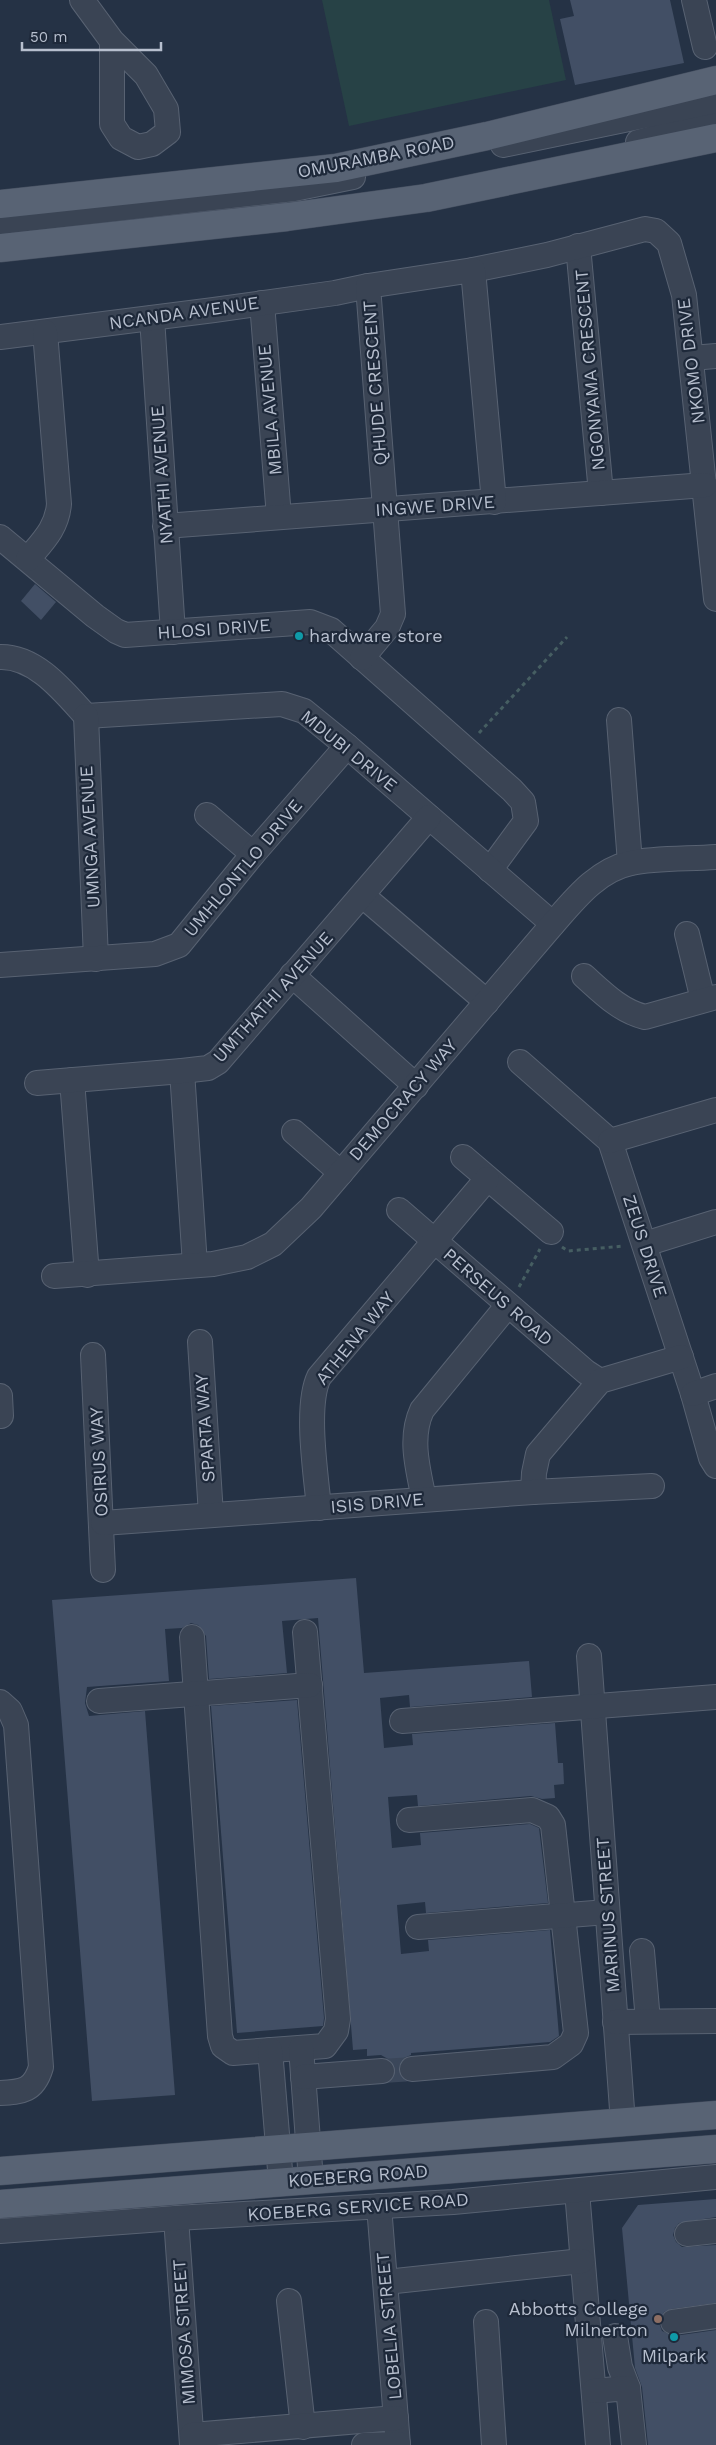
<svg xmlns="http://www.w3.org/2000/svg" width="716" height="2445" font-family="'Work Sans',sans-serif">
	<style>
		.green { fill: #274246 }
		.building { fill: #424f65 }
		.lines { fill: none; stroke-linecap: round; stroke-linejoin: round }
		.minor-tunnel { stroke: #3b475a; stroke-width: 24; stroke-dasharray: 24 12; stroke-linecap: butt }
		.minor-casing { stroke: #586272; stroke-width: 26 }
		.major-casing { stroke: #434d5e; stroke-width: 29 }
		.path { stroke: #465e62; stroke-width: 3; stroke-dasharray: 4 4; stroke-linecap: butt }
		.minor { stroke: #3a4454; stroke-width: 24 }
		.major { stroke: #586374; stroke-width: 28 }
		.culture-dot { fill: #0f9aa8; stroke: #1e293a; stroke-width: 2 }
		.education-dot { fill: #8d6e63; stroke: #1e293a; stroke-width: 2 }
		.labels { text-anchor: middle; stroke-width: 4.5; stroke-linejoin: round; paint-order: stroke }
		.street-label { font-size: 18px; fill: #b7bfce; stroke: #1e293a }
		.poi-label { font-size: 18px; fill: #b7bfce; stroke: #1e293a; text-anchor: start }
	</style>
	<rect width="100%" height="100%" fill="#253245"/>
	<!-- green -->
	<path class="green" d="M322 0H549L566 80 349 126Z"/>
	<!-- building -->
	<g class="building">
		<path d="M570 0H670L684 63 575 85 560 19 574 16Z"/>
		<path d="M35 584 56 602 41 620 21 601Z"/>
		<path d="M356 1578 364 1673 529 1661 532 1697 410 1707 409 1695 380 1698 384 1748 413 1745 412 1734 555 1723 558 1763H563L564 1784 554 1785 555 1798 542 1799 531 1796 418 1806 417 1795 388 1797 392 1848 421 1845 420 1833 530 1824 539 1828 548 1903 426 1913 425 1902 397 1905 401 1954 429 1951 428 1940 550 1930 559 2036 550 2042 411 2053V2055L404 2058 399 2064 398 2071 402 2078 396 2079H393L396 2070 394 2064 388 2059 381 2055 367 2056V2049L353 2050 318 1618 282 1621 287 1673 209 1679 206 1636 198 1625 191 1623 182 1628 165 1629 169 1681 87 1687 85 1703 89 1716 145 1711 175 2095 92 2101 52 1600Z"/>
		<path d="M297 1700 324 2018 323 2026 237 2033 211 1706Z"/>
		<path d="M716 2199V2217L679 2223 675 2228 673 2235 676 2242 682 2247 716 2245V2303L671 2309 664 2312 659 2323 662 2331 674 2336 716 2330V2445H648L642 2387 635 2368 622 2228 638 2205Z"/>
	</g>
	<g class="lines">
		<!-- minor-tunnel -->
		<path class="minor-tunnel" d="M382 2071 412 2069"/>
		<!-- minor casing -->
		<g class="minor-casing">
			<g id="minor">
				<path d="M82 0 112 41 146 75 166 109 168 132 152 144 138 147 121 138 112 124V41"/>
				<path d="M694 0 705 47"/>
				<path d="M638 142 716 120"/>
				<path d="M503 145 716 101"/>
				<path d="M0 222 294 189 353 177"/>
				<path d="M578 246 601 493"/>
				<path d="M473 270 547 255 645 229 656 231 669 243 684 295 716 599"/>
				<path d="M262 303 279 517"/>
				<path d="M152 318 173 632"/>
				<path d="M0 337 214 310 335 293 368 286"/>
				<path d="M692 358 716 356"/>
				<path d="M165 526 705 485"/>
				<path d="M0 537 95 616 116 631 125 635 310 622 331 630 512 790 523 802 526 821 490 870"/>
				<path d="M28 559C43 541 57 528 59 504L45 332"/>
				<path d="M0 657C36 656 64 692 86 716L282 704 304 711 347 746 553 924"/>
				<path d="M362 658 387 628 393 614 368 286 473 270 494 502"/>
				<path d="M86 716 96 959"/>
				<path d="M619 720 630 863"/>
				<path d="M207 815 253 854"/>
				<path d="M363 896 487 1002"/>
				<path d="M687 934 703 1000"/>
				<path d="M0 965 155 954 179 945 253 854 347 746"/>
				<path d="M292 975 416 1086"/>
				<path d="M584 976C602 992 620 1011 645 1017L716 997"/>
				<path d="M520 1062 610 1141 693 1394 711 1458 716 1466"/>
				<path d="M182 1071 195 1265"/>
				<path d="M72 1080 87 1275"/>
				<path d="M37 1083 182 1071 208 1068 218 1062 429 817"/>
				<path d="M294 1132 341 1173"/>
				<path d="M610 1141 716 1110"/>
				<path d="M463 1157 551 1232"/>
				<path d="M399 1210 586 1372 600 1381"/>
				<path d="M645 1244 716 1222"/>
				<path d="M54 1276 213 1264 247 1257 273 1244 311 1208 553 924C574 900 597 870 631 863 654 858 691 859 716 857"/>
				<path d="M200 1342 211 1515"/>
				<path d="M93 1355 103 1570"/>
				<path d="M693 1394 716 1386"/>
				<path d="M0 1396 1 1416"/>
				<path d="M533 1492 534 1473 538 1454 600 1381 681 1357"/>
				<path d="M424 1499C418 1469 409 1438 422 1410L508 1305"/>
				<path d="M319 1508C316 1475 305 1406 319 1377L487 1179"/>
				<path d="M103 1523 533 1492 652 1486"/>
				<path d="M192 1637 220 2036 223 2046 233 2053 325 2046 336 2031 338 2019 305 1632"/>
				<path d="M589 1656 623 2123"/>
				<path d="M99 1701 310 1685"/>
				<path d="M0 1702 10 1711 16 1725 41 2067C34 2091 22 2092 0 2093"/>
				<path d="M402 1721 716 1697"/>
				<path d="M409 1820 532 1810 548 1817 553 1825 576 2033 571 2044 553 2057 412 2069"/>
				<path d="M418 1927 607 1912"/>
				<path d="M642 1951 648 2021"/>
				<path d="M615 2022 716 2021"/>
				<path d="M301 2048 311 2180"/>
				<path d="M270 2050 281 2182"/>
				<path d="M303 2077 382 2071"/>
				<path d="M577 2191 598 2445"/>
				<path d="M379 2206 398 2445"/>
				<path d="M176 2218 192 2445"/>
				<path d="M0 2231 176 2218 453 2202 716 2177"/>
				<path d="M687 2234 716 2231"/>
				<path d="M386 2282 582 2261"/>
				<path d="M289 2301 303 2427"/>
				<path d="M486 2322 494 2445"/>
				<path d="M673 2322 716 2316"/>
				<path d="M615 2336 620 2367 628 2388"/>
				<path d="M594 2391 628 2388 634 2445"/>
				<path d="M192 2435 396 2418"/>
				<path d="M364 2445 398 2444"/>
			</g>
		</g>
		<!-- major casing -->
		<g class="major-casing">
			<g id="major">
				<path d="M0 204 336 168 487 136 716 80"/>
				<path d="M0 248 287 217 426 198 716 138"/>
				<path d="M0 2171 716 2115"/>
				<path d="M0 2204 716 2149"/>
			</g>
		</g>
		<!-- path -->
		<g class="path">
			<path d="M479 733 567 637"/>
			<path d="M562 1247 568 1251 624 1246"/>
			<path d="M519 1287 540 1249"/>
		</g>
		<!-- minor -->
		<use href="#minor" class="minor"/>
		<!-- major -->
		<use href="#major" class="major"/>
	</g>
	<!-- markers -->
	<g class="culture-dot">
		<circle cx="299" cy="636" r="5"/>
		<circle cx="674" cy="2337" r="5"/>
	</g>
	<circle class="education-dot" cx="658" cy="2319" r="5"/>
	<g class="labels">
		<!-- street labels -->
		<g class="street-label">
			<text transform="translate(376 157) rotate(-11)" y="6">OMURAMBA ROAD</text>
			<text transform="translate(184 313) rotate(-8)" y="6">NCANDA AVENUE</text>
			<text transform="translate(691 361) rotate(-97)" y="6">NKOMO DRIVE</text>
			<text transform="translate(590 370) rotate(-95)" y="6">NGONYAMA CRESCENT</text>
			<text transform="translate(375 383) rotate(-94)" y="6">QHUDE CRESCENT</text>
			<text transform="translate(270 410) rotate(-95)" y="6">MBILA AVENUE</text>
			<text transform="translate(162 475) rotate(-94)" y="6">NYATHI AVENUE</text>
			<text transform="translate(435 506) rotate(-4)" y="6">INGWE DRIVE</text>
			<text transform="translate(214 629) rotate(-4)" y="6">HLOSI DRIVE</text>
			<text transform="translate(349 751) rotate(39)" y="6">MDUBI DRIVE</text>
			<text transform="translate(90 837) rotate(-93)" y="6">UMNGA AVENUE</text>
			<text transform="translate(243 868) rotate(-50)" y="6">UMHLONTLO DRIVE</text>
			<text transform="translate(273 997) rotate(-48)" y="6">UMTHATHI AVENUE</text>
			<text transform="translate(403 1100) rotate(-49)" y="6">DEMOCRACY WAY</text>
			<text transform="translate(645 1246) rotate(72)" y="6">ZEUS DRIVE</text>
			<text transform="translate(498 1297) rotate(41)" y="6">PERSEUS ROAD</text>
			<text transform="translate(355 1338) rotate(-51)" y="6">ATHENA WAY</text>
			<text transform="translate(205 1428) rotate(-94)" y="6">SPARTA WAY</text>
			<text transform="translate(99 1462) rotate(-93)" y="6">OSIRUS WAY</text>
			<text transform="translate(377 1503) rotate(-5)" y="6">ISIS DRIVE</text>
			<text transform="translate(608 1915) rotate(-94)" y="6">MARINUS STREET</text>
			<text transform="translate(358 2176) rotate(-4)" y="6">KOEBERG ROAD</text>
			<text transform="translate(358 2207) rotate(-4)" y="6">KOEBERG SERVICE ROAD</text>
			<text transform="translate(389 2326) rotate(-95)" y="6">LOBELIA STREET</text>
			<text transform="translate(184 2332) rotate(-94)" y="6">MIMOSA STREET</text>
		</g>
		<!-- poi labels -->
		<g class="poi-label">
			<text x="309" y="642">hardware store</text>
			<text x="648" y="2315" text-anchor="end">Abbotts College<tspan x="648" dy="21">Milnerton</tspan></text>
			<text x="674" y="2362" text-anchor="middle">Milpark</text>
		</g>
	</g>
	<!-- scale -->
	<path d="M22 42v8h139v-8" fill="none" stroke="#b7bfce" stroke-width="2.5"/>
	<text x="30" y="42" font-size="15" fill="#b7bfce" stroke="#1e293a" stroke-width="4" paint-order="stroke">50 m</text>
</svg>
